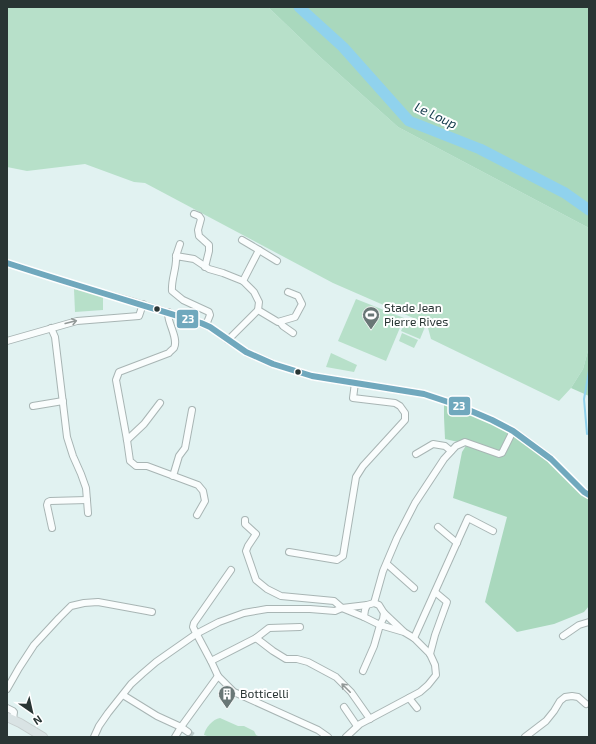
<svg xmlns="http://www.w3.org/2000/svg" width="596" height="744" font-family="'Exo 2',sans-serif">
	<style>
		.green { fill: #b7e0c9 }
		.forest { fill: #a9d8bd }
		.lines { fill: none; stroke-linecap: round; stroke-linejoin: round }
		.stream { stroke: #90d2ed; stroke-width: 2 }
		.river { stroke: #90d2ed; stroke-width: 11 }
		.minor-tunnel { stroke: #bccccb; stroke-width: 6; stroke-dasharray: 6 3; stroke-linecap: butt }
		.minor-casing { stroke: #a8b5b4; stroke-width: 8 }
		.major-casing { stroke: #c6cece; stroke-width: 10 }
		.minor { stroke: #fafdfd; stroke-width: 6 }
		.major { stroke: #d9e3e4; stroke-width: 8 }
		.bus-1-casing { stroke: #fff; stroke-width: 9 }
		.bus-1 { stroke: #70a8bd; stroke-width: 6 }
		.oneway { stroke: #929998 }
		.bus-dot { fill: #293534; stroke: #fff; stroke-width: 1.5 }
		.labels { text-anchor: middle; stroke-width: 4; stroke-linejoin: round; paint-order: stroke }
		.poi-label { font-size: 12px; fill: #293534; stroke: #fff; text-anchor: start }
		.water-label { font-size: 13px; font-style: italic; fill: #12394a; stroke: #fff }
		.line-badge { stroke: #fff; stroke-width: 1.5 }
		.badge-label { font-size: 11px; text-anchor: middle; font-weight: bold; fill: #fff }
	</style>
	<rect width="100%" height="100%" fill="#e1f2f1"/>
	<!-- green -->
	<g class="green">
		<path d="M7 7H268L319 56 398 127 589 228V347L583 369 571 388 559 401 431 339 427 324 333 283 145 183 134 182 85 164 27 171 7 167Z"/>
		<path d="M74 289 103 297V310L75 312Z"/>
		<path d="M356 299 404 318 386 361 338 341Z"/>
		<path d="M407 319 425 327 420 339 401 331Z"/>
		<path d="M402 333 418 340 414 348 399 341Z"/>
		<path d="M331 353 357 365 354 372 326 367Z"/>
		<path d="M220 718 238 726H244L254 731 256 735 260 737H222L207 736 204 735C205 728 213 719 220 718Z"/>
	</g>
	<!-- forest -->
	<g class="forest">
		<path d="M268 7H589V228L398 127 319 56Z"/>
		<path d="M589 347V396L571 388 583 369Z"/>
		<path d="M444 404 460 408 503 428 559 462 589 494V606L584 612 554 624 517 632 485 602 507 517 453 498 462 452 467 444 445 439 444 417Z"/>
	</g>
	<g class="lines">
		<!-- stream -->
		<path class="stream" d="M587 434 584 399 589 371"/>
		<!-- river -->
		<path class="river" d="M299 7 343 47 409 121 480 149 565 193 589 210"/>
		<!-- minor-tunnel -->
		<path class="minor-tunnel" d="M188 732 195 737"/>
		<!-- minor casing -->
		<g class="minor-casing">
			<g id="minor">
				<path d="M194 214 199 216 201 219 198 230 199 236 209 245V251L205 267"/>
				<path d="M242 240 259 250 243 281"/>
				<path d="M259 250 277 261"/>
				<path d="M176 256 180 244"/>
				<path d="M7 263 85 288 131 301 201 323 210 327 228 340 246 352 273 364 312 376 424 394 457 405 492 420 513 431 551 459 584 492 589 495"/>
				<path d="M258 310 278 322 295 317 302 304 298 296 288 292"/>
				<path d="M168 312C167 323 179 338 174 348 172 350 170 351 169 353L119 372 116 380 127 440 130 461 136 466H147L198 485 203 491 205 501 197 515"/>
				<path d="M280 322 283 326 293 333"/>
				<path d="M206 325 210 315 209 312 183 300 172 291C171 279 177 268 176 256L194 259 209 269 223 273 243 281 254 292 259 302 258 310 228 340"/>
				<path d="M51 328 55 337 67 437 73 456 81 474 86 488 88 513"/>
				<path d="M7 341 77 321 139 316 143 304"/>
				<path d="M33 406 63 401"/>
				<path d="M127 440 144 424 160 403"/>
				<path d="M416 454 433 444 445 446 451 451"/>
				<path d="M173 476 179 456 185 448 192 410"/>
				<path d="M245 520V524L256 534 248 546 246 551 256 580 267 589 281 596 334 601 342 608 364 617"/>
				<path d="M438 527 457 543"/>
				<path d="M52 528 47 505 48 502 50 501 87 500"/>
				<path d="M289 552 337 560 343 556 356 477 363 466 405 420V413L400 406 395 403 353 398 355 383"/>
				<path d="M387 564 414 588"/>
				<path d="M374 603 383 571 397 538 415 503 444 459 456 446 465 442 499 454 502 453 513 431"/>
				<path d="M374 603 379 605 384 613 383 619 380 625 364 617 365 610 367 605Z"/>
				<path d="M384 613 403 631"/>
				<path d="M563 636 579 625 589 622"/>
				<path d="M256 638 273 651 286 659H297L308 662 336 677 351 692 370 719"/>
				<path d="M414 638 468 518 493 531"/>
				<path d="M430 654 435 635 447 602 435 592"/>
				<path d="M211 661 256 638 269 628 300 627"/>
				<path d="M218 676 211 661 194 629 193 627 194 623 231 570"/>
				<path d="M7 689 19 668 34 645 59 618 71 606 84 603 98 602 147 611 152 612"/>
				<path d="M123 695 157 716 181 727 188 732"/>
				<path d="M409 698 417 708"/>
				<path d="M344 707 357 726"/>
				<path d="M7 708 13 711 14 712 13 719"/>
				<path d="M94 737 99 726 108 713 131 684 142 674 156 662 196 634 219 622 244 613 267 609H310L335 611 342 608 367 605"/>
				<path d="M175 737 181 727 218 676 234 692 318 730 328 737"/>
				<path d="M346 737 360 724 420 692 428 685 436 675 435 665 430 654 414 638 404 632 380 625 374 646 363 671"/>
				<path d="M525 737 546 721 554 711 560 701 565 697 572 696 578 697 586 704"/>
			</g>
		</g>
		<!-- major casing -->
		<g class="major-casing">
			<path id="major" d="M7 717 20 723 43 737"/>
		</g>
		<!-- minor -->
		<use href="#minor" class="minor"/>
		<!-- major -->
		<use href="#major" class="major"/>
		<!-- bus-1 casing -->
		<g class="bus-1-casing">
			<path id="bus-1" d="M7 263C71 284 136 303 201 323L210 327 246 352 273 364 312 376 424 394 457 405 492 420 513 431 551 459 584 492 589 495"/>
		</g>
		<!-- bus-1 -->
		<use href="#bus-1" class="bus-1"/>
	</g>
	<!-- one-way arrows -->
	<defs><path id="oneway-shaft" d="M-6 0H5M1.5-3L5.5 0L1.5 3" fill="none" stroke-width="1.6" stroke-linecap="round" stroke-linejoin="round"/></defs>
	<g class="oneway">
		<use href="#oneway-shaft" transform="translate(71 322) rotate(-14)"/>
		<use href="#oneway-shaft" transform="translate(346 688) rotate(-135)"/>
	</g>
	<!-- icons -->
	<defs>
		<g id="stadium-pin" transform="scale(0.9)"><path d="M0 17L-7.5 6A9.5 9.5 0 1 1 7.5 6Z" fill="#697776" stroke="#fff"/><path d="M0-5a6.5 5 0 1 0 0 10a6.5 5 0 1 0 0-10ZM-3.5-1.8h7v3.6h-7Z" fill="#fff"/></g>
		<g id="building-pin" transform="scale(0.9)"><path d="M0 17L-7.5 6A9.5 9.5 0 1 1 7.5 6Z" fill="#697776" stroke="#fff"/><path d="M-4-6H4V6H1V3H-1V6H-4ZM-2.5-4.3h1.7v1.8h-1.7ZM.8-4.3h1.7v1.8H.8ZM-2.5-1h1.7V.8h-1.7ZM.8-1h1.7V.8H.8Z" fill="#fff"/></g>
	</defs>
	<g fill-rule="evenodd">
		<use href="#stadium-pin" x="371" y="315"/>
		<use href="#building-pin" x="227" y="694"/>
	</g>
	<!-- markers -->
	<g class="bus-dot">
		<circle cx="157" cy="309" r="3.5"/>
		<circle cx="298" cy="372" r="3.5"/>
	</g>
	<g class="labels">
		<!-- poi labels -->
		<g class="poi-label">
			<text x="384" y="312">Stade Jean<tspan x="384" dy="14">Pierre Rives</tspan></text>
			<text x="240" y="698">Botticelli</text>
		</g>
		<!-- water labels -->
		<g class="water-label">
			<text transform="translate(436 115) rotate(25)" y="5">Le Loup</text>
		</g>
	</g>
	<g class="line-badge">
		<rect x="176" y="309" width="23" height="20" rx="4" fill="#70a8bd"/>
		<rect x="448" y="396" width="23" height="20" rx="4" fill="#70a8bd"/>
	</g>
	<g class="badge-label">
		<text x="188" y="323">23</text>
		<text x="459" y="410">23</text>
	</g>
	<!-- border -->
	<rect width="596" height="744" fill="none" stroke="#293534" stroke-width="16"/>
	<!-- north arrow -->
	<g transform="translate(32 712) rotate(146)" stroke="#ffffff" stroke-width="3" paint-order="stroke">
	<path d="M0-3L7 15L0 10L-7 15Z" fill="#293534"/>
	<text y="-6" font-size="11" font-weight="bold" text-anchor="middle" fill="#293534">N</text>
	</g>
</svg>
